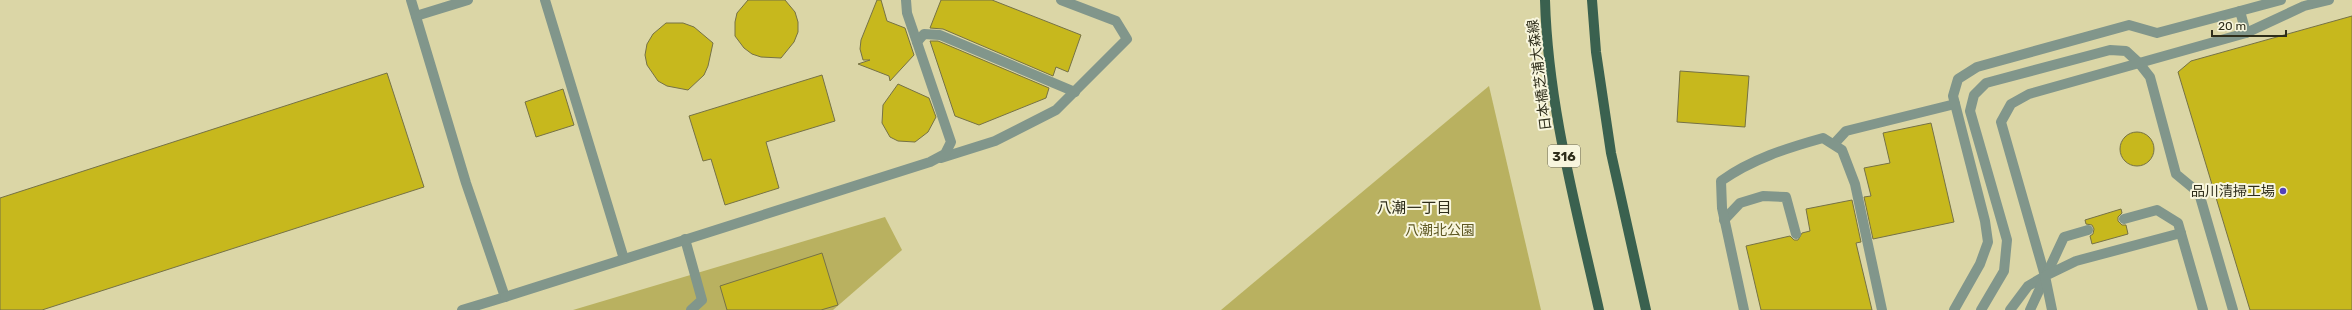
<svg xmlns="http://www.w3.org/2000/svg" width="2352" height="310" font-family="Rubik,'Noto Sans JP',sans-serif">
	<style>
		.green { fill: #b9b160 }
		.building { fill: #c7b81d; stroke: #767245 }
		.lines { fill: none; stroke-linecap: round; stroke-linejoin: round }
		.lane { stroke: #81968b; stroke-width: 10 }
		.primary { stroke: #3a614f; stroke-width: 10 }
		.poi-dot { fill: #5342ba; stroke: #f8f6de; stroke-width: 1.5 }
		.labels { text-anchor: middle; stroke-width: 4; stroke-linejoin: round; paint-order: stroke }
		.shield { fill: #f8f6de; stroke: #6b6955; stroke-width: 1 }
		.shield-label { font-size: 13px; font-weight: bold; fill: #2e2d1a }
		.street-label { font-size: 14px; fill: #2e2d1a; stroke: #f8f6de }
		.poi-label { font-size: 14px; fill: #2e2d1a; stroke: #f8f6de; text-anchor: end }
		.park-label { font-size: 14px; fill: #5f5923; stroke: #f8f6de }
		.neighbourhood-label { font-size: 15px; fill: #2e2d1a; stroke: #f8f6de }
	</style>
	<rect width="100%" height="100%" fill="#dbd6a6"/>
	<!-- green -->
	<g class="green">
		<path d="M1489 86 1541 310H1221Z"/>
		<path d="M885 217 902 250 833 310H573Z"/>
	</g>
	<!-- building -->
	<g class="building">
		<path d="M748 0H785L795 12 798 22V32L794 42 781 58 761 57 752 54 744 48 735 36V22L737 13Z"/>
		<path d="M877 0H881L887 21 905 28 914 55 890 81 889 76 858 64 870 60H863L860 49 861 40Z"/>
		<path d="M941 0H992L1081 35 1068 72 1056 67 1053 76 943 29 930 28Z"/>
		<path d="M2352 16V310H2250L2178 72 2191 61Z"/>
		<path d="M666 23H683L694 27 713 43 708 66 704 75 688 90 667 86 658 81 647 65 645 55 647 44 653 34Z"/>
		<path d="M930 41H938L1049 88 1046 98 979 125 955 116Z"/>
		<path d="M1680 71 1749 76 1745 127 1677 122Z"/>
		<path d="M387 73 424 187 42 310H0V198Z"/>
		<path d="M822 75 835 121 766 142 779 188 725 205 711 159 703 161 689 116Z"/>
		<path d="M898 84 929 98 936 117 928 132 915 142 898 141 890 137 882 123 883 105Z"/>
		<path d="M563 89 574 125 536 137 525 102Z"/>
		<path d="M1931 123 1954 222 1873 239 1864 197 1871 196 1864 168 1890 163 1883 133Z"/>
		<circle cx="2137" cy="149" r="17"/>
		<path d="M1852 200 1861 242 1856 243 1872 310H1761L1746 246 1790 236 1794 240H1798L1802 233 1810 231 1806 209Z"/>
		<path d="M2121 209 2122 213 2118 217V221L2122 225H2126L2128 234 2092 244 2090 236 2093 234 2094 229 2092 225 2086 224 2085 220Z"/>
		<path d="M822 253 838 305 821 310H727L720 286Z"/>
	</g>
	<g class="lines">
		<!-- lane -->
		<g class="lane">
			<path d="M411 0 466 183 505 297 462 310"/>
			<path d="M545 0 624 259"/>
			<path d="M2240 11 2281 0"/>
			<path d="M416 16 468 0"/>
			<path d="M917 42 924 34 940 35 1075 92"/>
			<path d="M1834 144 1846 131 1955 104"/>
			<path d="M941 158 995 141 1056 110 1127 39 1116 21 1061 0"/>
			<path d="M2124 219 2157 210 2178 223 2203 310"/>
			<path d="M1724 220 1740 203 1763 196 1786 197 1796 234"/>
			<path d="M685 239 702 300 691 310"/>
			<path d="M505 297 930 162 945 154 951 142 907 13 906 0"/>
			<path d="M1744 310 1722 208 1721 181C1752 159 1787 148 1823 138L1842 150 1855 184 1882 310"/>
			<path d="M1954 310 1980 264 1988 242 1985 221 1953 96 1958 79 1977 67 2129 25 2157 33 2240 11 2246 33"/>
			<path d="M1981 310 2004 271 2007 240 1970 111 1974 95 1986 83 2110 50 2126 51 2139 63 2150 77 2176 174 2199 193 2233 310"/>
			<path d="M2010 310 2028 286 2045 276 2001 122 2011 104 2029 94 2246 33 2304 6 2329 0"/>
			<path d="M2030 310 2064 237 2088 230"/>
			<path d="M2052 310 2045 276 2076 261 2181 233"/>
		</g>
		<!-- primary -->
		<g class="primary">
			<path d="M1545 0C1548 106 1576 207 1599 310"/>
			<path d="M1592 0 1596 52 1611 153 1646 310"/>
		</g>
	</g>
	<!-- markers -->
	<circle class="poi-dot" cx="2283" cy="191" r="4"/>
	<g class="labels">
		<!-- shield labels -->
		<rect class="shield" x="1548" y="145" width="32" height="22" rx="3"/>
		<g class="shield-label">
			<text x="1564" y="161">316</text>
		</g>
		<!-- street labels -->
		<g class="street-label">
			<text transform="translate(1539 75) rotate(-97)" y="5">日本橋芝浦大森線</text>
		</g>
		<!-- poi labels -->
		<g class="poi-label">
			<text x="2275" y="196">品川清掃工場</text>
		</g>
		<!-- park labels -->
		<g class="park-label">
			<text x="1440" y="235">八潮北公園</text>
		</g>
		<!-- neighbourhood labels -->
		<g class="neighbourhood-label">
			<text x="1414" y="213">八潮一丁目</text>
		</g>
	</g>
	<!-- scale -->
	<path d="M2212 30v6h74v-6" fill="none" stroke="#2e2d1a" stroke-width="2"/>
	<text x="2218" y="30" font-size="12" fill="#2e2d1a" stroke="#f8f6de" stroke-width="3" paint-order="stroke">20 m</text>
</svg>
